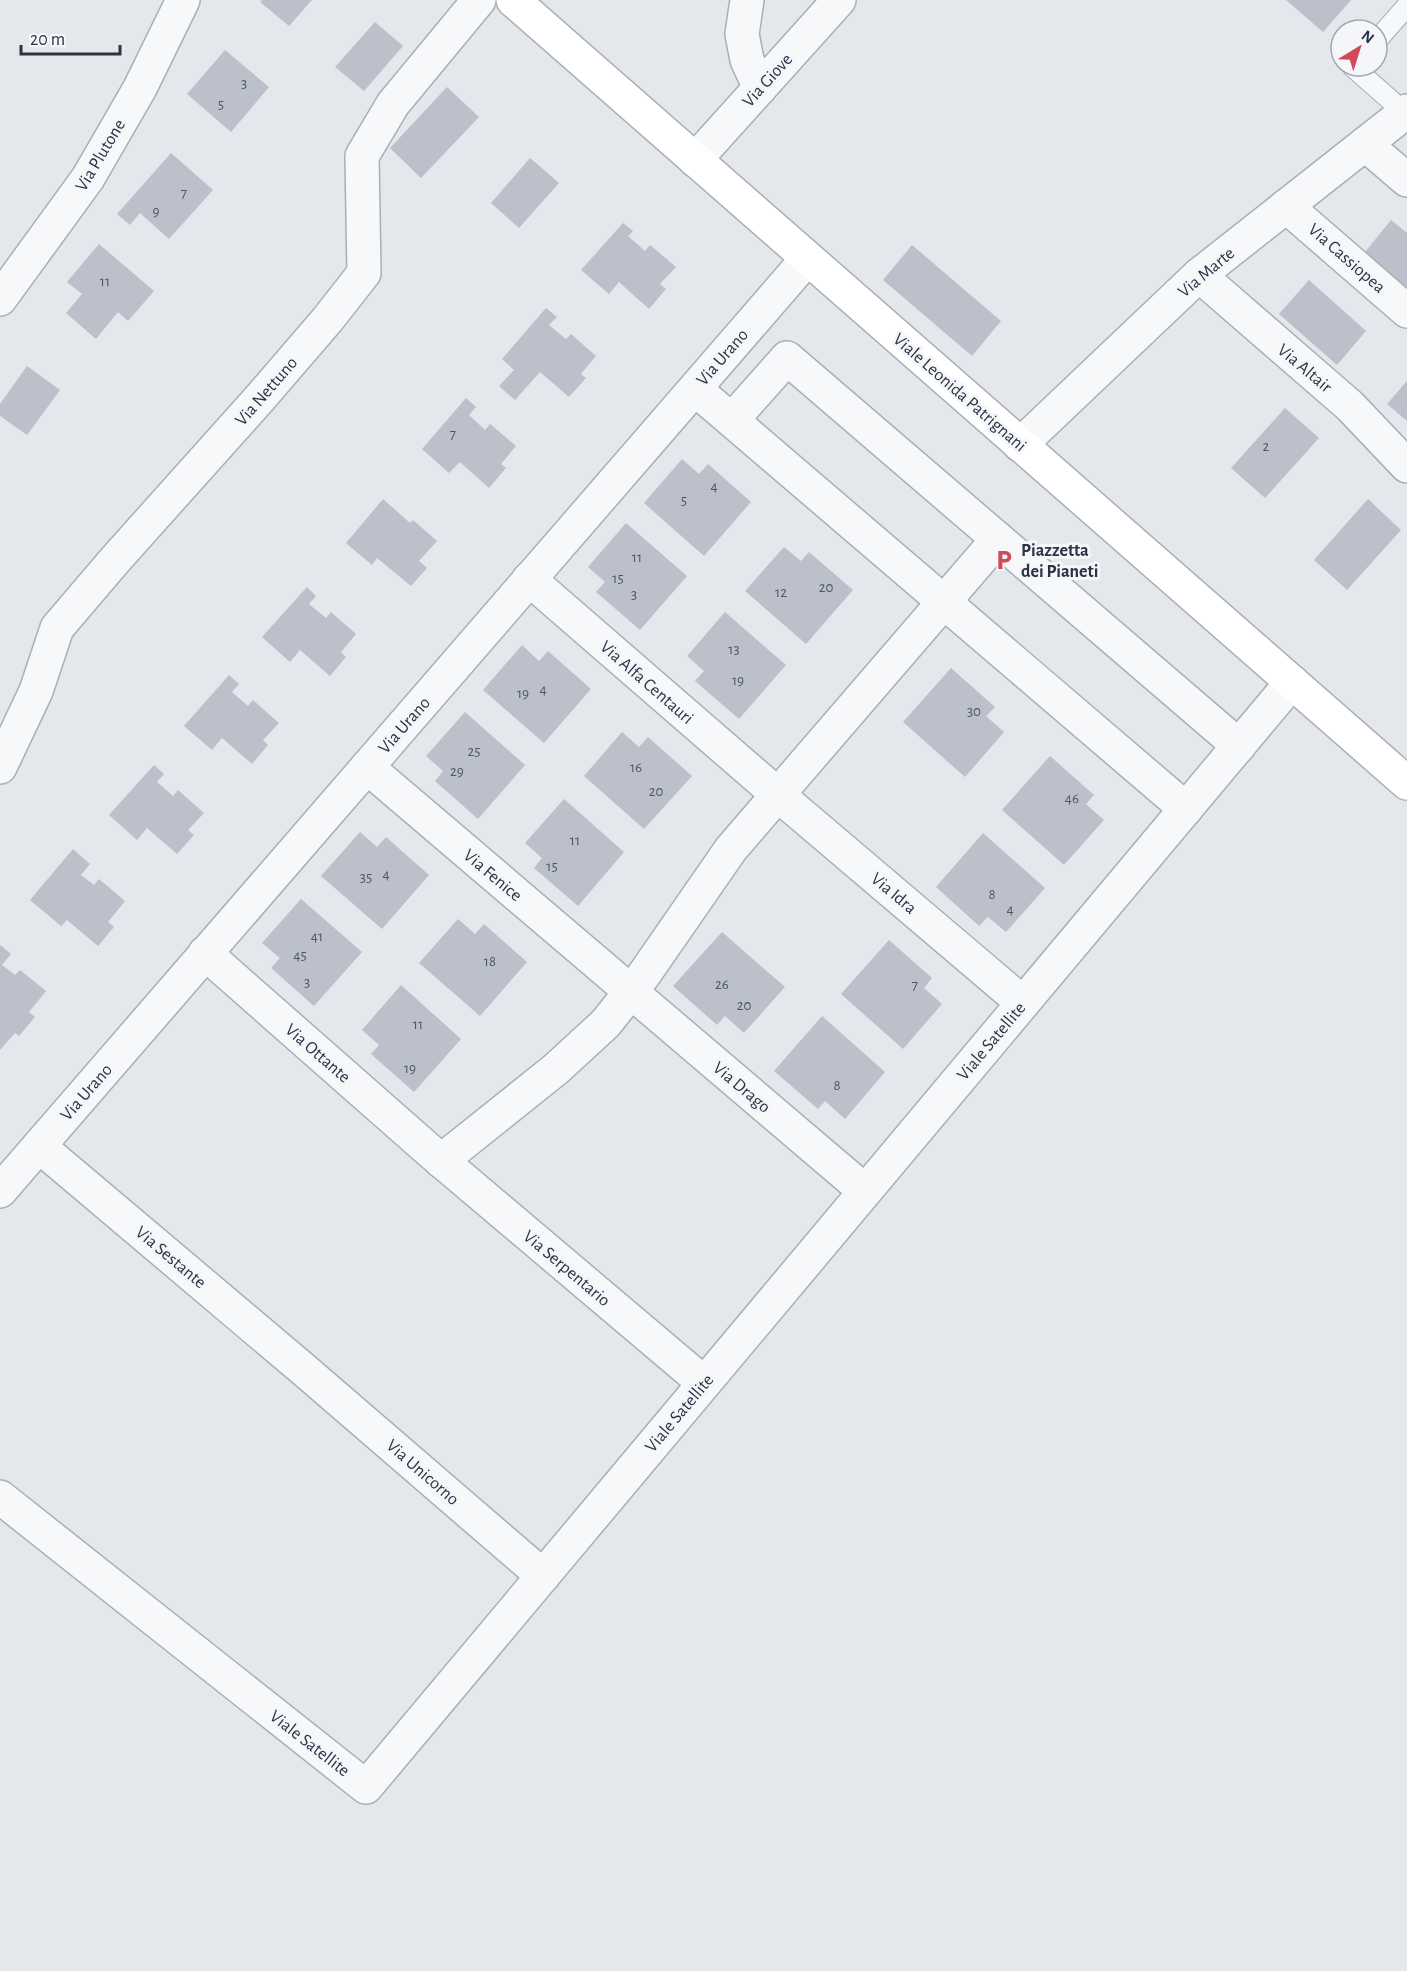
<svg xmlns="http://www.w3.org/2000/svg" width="1407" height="1971" font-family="'Alegreya Sans',sans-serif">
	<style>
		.building { fill: #bbc0ca }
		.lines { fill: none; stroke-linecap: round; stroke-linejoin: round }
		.lane-casing { stroke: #a9aeb7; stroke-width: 22 }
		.street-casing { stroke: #a9aeb7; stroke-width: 36 }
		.secondary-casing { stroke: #a9aeb7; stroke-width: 36 }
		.lane { stroke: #f7f8fa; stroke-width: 20 }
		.street { stroke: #f7f8fa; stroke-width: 33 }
		.secondary { stroke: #fff; stroke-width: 33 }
		.labels { text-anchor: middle; stroke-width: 6; stroke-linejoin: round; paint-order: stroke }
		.number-label { font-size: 15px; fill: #4f5766 }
		.street-label { font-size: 18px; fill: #2b3445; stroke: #f4f6f9 }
		.poi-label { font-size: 18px; font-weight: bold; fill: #2b3445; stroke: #f4f6f9; text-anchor: start }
	</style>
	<rect width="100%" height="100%" fill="#e4e7ec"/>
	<!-- building -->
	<g class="building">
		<path d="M262 0H312L289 26 260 2Z"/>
		<path d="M1286 0H1351L1323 32Z"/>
		<path d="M375 22 403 46 364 91 335 67Z"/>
		<path d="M225 50 269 87 231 132 187 94Z"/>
		<path d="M447 87 479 117 421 178 390 148Z"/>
		<path d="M171 153 213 190 169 239 140 213 130 225 117 214Z"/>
		<path d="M530 158 559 183 519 228 491 203Z"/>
		<path d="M1391 220 1407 233V296L1361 257Z"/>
		<path d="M623 223 633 231 628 236 645 251 650 245 676 267 660 284 666 289 649 309 619 282 609 294 581 270Z"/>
		<path d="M99 244 154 291 128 321 118 312 96 339 66 313 82 294 67 282Z"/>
		<path d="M912 245 1001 321 972 356 883 280Z"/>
		<path d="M1309 280 1366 331 1337 365 1279 314Z"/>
		<path d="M546 308 557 317 549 325 566 339 571 334 596 356 581 374 586 378 569 397 540 372 515 400 499 386 514 370 502 359Z"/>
		<path d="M27 366 60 390 27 435 0 416V404Z"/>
		<path d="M1407 381V421L1387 404Z"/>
		<path d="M466 398 476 407 469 415 485 430 490 424 516 446 501 464 506 468 489 488 460 462 449 473 422 449Z"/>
		<path d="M1285 408 1319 438 1265 498 1231 468Z"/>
		<path d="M682 459 699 474 708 464 751 502 704 556 644 503Z"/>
		<path d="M383 499 410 523 413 520 437 541 419 561 427 568 411 586 377 558 372 565 346 543Z"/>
		<path d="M1368 499 1401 530 1347 590 1314 560Z"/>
		<path d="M626 523 687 576 640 630 596 592 605 582 588 567Z"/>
		<path d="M784 547 801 561 809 552 853 590 806 644 745 591Z"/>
		<path d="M307 587 316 596 309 604 326 618 331 612 356 634 341 652 346 657 330 676 300 650 290 662 262 637Z"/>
		<path d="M725 612 786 665 739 719 695 681 704 671 687 656Z"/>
		<path d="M522 645 539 661 548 651 591 689 544 743 483 690Z"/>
		<path d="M951 668 995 707 986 716 1004 732 965 777 903 722Z"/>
		<path d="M229 675 239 684 232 692 248 706 253 700 279 723 263 740 268 745 252 764 222 738 212 750 184 726Z"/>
		<path d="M465 712 525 765 478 819 435 781 443 771 426 756Z"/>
		<path d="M622 732 639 747 648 737 692 776 644 829 584 776Z"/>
		<path d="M1050 756 1094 795 1086 804 1104 820 1064 865 1002 810Z"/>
		<path d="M154 765 164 774 157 782 173 796 178 790 204 813 188 830 194 835 177 854 147 828 137 840 109 815Z"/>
		<path d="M564 799 624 852 578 906 534 868 542 858 525 843Z"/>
		<path d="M360 832 377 847 386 837 429 875 382 929 321 876Z"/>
		<path d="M983 833 1045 888 1006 932 988 917 979 926 936 887Z"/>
		<path d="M73 849 90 864 81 875 94 885 99 879 125 901 108 922 114 927 98 946 67 920 61 926 30 900Z"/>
		<path d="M301 899 362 952 314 1006 271 968 280 958 262 943Z"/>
		<path d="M458 919 475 934 484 924 527 962 480 1016 419 963Z"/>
		<path d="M722 932 785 987 744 1033 725 1016 717 1025 673 986Z"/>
		<path d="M889 940 932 978 924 988 942 1004 903 1049 841 994Z"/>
		<path d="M0 945 11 954 2 965 15 975 20 970 46 991 29 1012 35 1017 19 1036 15 1033 0 1050Z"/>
		<path d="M401 985 461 1039 414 1092 371 1054 379 1045 362 1030Z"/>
		<path d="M822 1016 885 1072 845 1119 825 1101 818 1109 774 1071Z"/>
	</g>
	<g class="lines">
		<!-- lane casing -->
		<g class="lane-casing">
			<g id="lane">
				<path d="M1377 40 1407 6"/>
				<path d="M1354 66 1353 67 1405 113"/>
			</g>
		</g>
		<!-- street casing -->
		<g class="street-casing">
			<g id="street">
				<path d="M747 0 742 34 747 60 760 88"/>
				<path d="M1365 144 1407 180"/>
				<path d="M695 160 839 0"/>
				<path d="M1286 206 1407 311"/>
				<path d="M1199 275 1350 406 1407 466"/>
				<path d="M0 299 88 178 140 88 183 0"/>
				<path d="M695 389 1186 809"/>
				<path d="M732 420 787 358 1239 746"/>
				<path d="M1020 445 1199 275 1407 111"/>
				<path d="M529 579 777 794 1023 1003"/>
				<path d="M0 767 36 691 57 628 115 560 260 398 328 319 364 273 362 156 393 104 479 0"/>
				<path d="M367 767 865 1191"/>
				<path d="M205 953 431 1152 704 1383"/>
				<path d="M39 1146 303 1369 543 1576"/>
				<path d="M441 1161 556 1069 606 1023 643 976 731 849 998 539"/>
				<path d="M0 1191 807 259"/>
				<path d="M0 1497 366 1787 1292 682"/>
			</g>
		</g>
		<!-- secondary casing -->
		<g class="secondary-casing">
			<path id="secondary" d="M513 0 1407 783"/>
		</g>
		<!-- lane -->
		<use href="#lane" class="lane"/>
		<!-- street -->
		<use href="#street" class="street"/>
		<!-- secondary -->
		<use href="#secondary" class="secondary"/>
	</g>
	<!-- icons -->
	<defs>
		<g id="parking-bare" transform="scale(1.62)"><path d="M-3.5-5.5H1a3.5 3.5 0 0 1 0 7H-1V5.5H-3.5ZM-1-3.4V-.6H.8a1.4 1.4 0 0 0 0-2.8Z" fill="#d1495b" stroke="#f4f6f9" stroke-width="2.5" paint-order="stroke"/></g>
	</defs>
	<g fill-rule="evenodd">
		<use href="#parking-bare" x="1004" y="560"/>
	</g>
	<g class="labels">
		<!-- number labels -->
		<g class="number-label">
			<text x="244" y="88">3</text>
			<text x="221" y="109">5</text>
			<text x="184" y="198">7</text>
			<text x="156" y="216">9</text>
			<text x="105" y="286">11</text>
			<text x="453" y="439">7</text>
			<text x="1266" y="451">2</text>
			<text x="714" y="491">4</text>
			<text x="684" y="505">5</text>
			<text x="637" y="562">11</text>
			<text x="618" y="583">15</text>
			<text x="826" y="592">20</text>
			<text x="781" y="597">12</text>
			<text x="634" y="599">3</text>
			<text x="734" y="654">13</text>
			<text x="738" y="685">19</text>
			<text x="543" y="694">4</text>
			<text x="523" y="698">19</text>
			<text x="974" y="716">30</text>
			<text x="474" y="756">25</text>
			<text x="636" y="772">16</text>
			<text x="457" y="776">29</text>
			<text x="656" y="796">20</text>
			<text x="1072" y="803">46</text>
			<text x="575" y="845">11</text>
			<text x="552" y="871">15</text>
			<text x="386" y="879">4</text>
			<text x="366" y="882">35</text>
			<text x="992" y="899">8</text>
			<text x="1010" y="914">4</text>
			<text x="317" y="941">41</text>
			<text x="300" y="960">45</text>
			<text x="490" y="966">18</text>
			<text x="307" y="987">3</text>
			<text x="722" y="989">26</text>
			<text x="915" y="990">7</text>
			<text x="744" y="1010">20</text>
			<text x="418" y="1029">11</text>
			<text x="410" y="1073">19</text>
			<text x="837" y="1090">8</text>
		</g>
		<!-- street labels -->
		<g class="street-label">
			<text transform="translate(767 80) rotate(-48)" y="6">Via Giove</text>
			<text transform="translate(100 155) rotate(-59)" y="6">Via Plutone</text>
			<text transform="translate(1347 258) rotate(41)" y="6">Via Cassiopea</text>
			<text transform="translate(1206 272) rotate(-40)" y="6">Via Marte</text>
			<text transform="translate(722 357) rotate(-49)" y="6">Via Urano</text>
			<text transform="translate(1305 368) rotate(40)" y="6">Via Altair</text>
			<text transform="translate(266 391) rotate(-49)" y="6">Via Nettuno</text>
			<text transform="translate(960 392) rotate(41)" y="6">Viale Leonida Patrignani</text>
			<text transform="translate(647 682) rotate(41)" y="6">Via Alfa Centauri</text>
			<text transform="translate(404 725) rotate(-49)" y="6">Via Urano</text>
			<text transform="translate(493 875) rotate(40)" y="6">Via Fenice</text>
			<text transform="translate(894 893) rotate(40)" y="6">Via Idra</text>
			<text transform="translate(991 1041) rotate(-50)" y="6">Viale Satellite</text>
			<text transform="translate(318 1053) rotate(41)" y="6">Via Ottante</text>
			<text transform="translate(742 1087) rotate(40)" y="6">Via Drago</text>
			<text transform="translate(86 1092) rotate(-49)" y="6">Via Urano</text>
			<text transform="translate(171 1257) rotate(40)" y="6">Via Sestante</text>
			<text transform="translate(567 1268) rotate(40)" y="6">Via Serpentario</text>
			<text transform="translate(679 1413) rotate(-50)" y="6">Viale Satellite</text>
			<text transform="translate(423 1472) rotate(41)" y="6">Via Unicorno</text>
			<text transform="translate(310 1743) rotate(38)" y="6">Viale Satellite</text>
		</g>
		<!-- poi labels -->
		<g class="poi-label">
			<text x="1021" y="556">Piazzetta<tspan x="1021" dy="21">dei Pianeti</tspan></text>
		</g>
	</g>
	<!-- north arrow -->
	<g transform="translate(1359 48) rotate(38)"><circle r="28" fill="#f4f6f9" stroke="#a4a8b1" stroke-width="1.5"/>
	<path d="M0-4.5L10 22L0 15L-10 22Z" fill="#d1495b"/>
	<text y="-9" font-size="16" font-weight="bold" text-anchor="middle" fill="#2b3445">N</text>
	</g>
	<!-- scale -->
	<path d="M21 45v9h99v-9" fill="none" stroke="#2b3445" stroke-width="3"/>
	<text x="30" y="45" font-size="18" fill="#2b3445" stroke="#f4f6f9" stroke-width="4.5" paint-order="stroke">20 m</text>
</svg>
